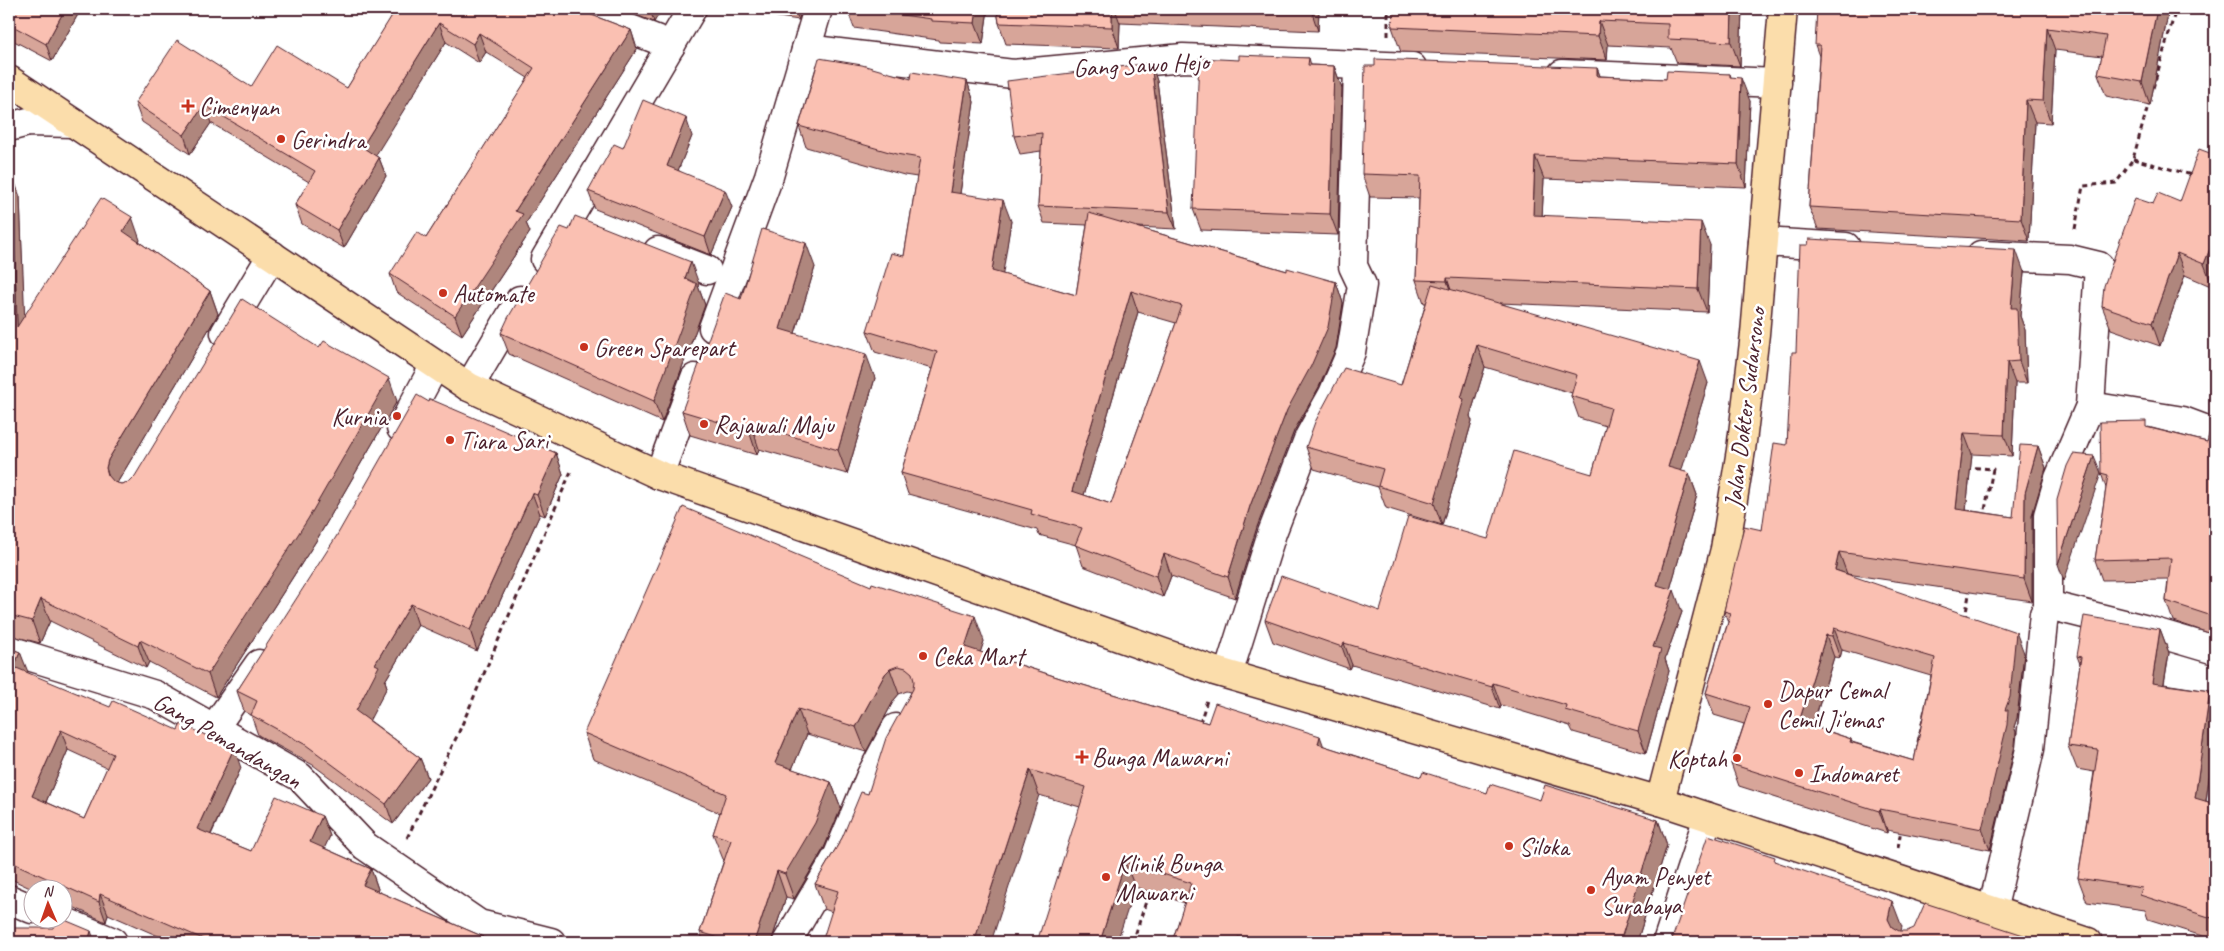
<svg xmlns="http://www.w3.org/2000/svg" width="2224" height="951" font-family="Caveat,sans-serif">
	<style>
		.lines { fill: none; stroke-linecap: round; stroke-linejoin: round }
		.minor-casing { stroke: #4a1f2b; stroke-width: 31 }
		.major-casing { stroke: #4a1f2b; stroke-width: 31 }
		.highway-casing { stroke: #4a1f2b; stroke-width: 31 }
		.path { stroke: #4a1f2b; stroke-width: 3; stroke-dasharray: 5 4; stroke-linecap: butt }
		.minor { stroke: #fff; stroke-width: 28 }
		.major { stroke: #fbddab; stroke-width: 28 }
		.highway { stroke: #fbddab; stroke-width: 28 }
		.wall { fill: #d7a599; stroke: #4a1f2b; fill-rule: evenodd }
		.shaded-wall { fill: #af867d; stroke: #4a1f2b }
		.building { fill: #fac0b2; stroke: #4a1f2b; fill-rule: evenodd }
		.poi-dot { fill: #c8321e; stroke: #fff; stroke-width: 2 }
		.labels { text-anchor: middle; stroke-width: 5; stroke-linejoin: round; paint-order: stroke }
		.street-label { font-size: 25px; fill: #4a1f2b; stroke: #fff }
		.poi-label { font-size: 25px; fill: #4a1f2b; stroke: #fff; text-anchor: start }
	</style>
	<rect width="100%" height="100%" fill="#fff"/>
	<filter id="ink" filterUnits="userSpaceOnUse"><feTurbulence type="fractalNoise" baseFrequency=".02" numOctaves="2"/><feDisplacementMap in="SourceGraphic" scale="10" xChannelSelector="R" yChannelSelector="G"/><feConvolveMatrix kernelMatrix="1 2 1 2 8 2 1 2 1" color-interpolation-filters="sRGB"/></filter>
	<g filter="url(#ink)">
		<g class="lines">
			<!-- minor casing -->
			<g class="minor-casing">
				<g id="minor">
					<path d="M579 9 671 45"/>
					<path d="M806 49 1013 74 1183 58 1412 67"/>
					<path d="M1562 74 1777 83"/>
					<path d="M9 127 28 122 73 123"/>
					<path d="M1763 242 1846 247"/>
					<path d="M658 251 707 270"/>
					<path d="M1981 255 2070 259 2099 266 2090 406 2059 478 2048 515V608"/>
					<path d="M545 259 692 9"/>
					<path d="M713 328 769 176 818 9"/>
					<path d="M225 333 272 255"/>
					<path d="M469 387 520 300"/>
					<path d="M2090 406 2183 421 2215 433"/>
					<path d="M401 428 435 365"/>
					<path d="M659 475 695 378"/>
					<path d="M9 650 155 695 300 777 365 846 479 924 551 942"/>
					<path d="M1228 674 1272 533 1309 437 1333 394 1351 352 1362 285 1353 266 1358 65"/>
					<path d="M214 728 259 664"/>
					<path d="M9 899 32 909"/>
					<path d="M1992 911 2030 749 2044 614 2048 608 2056 607 2144 629 2215 650"/>
					<path d="M56 918 113 942"/>
					<path d="M787 942 838 855 871 775 896 728"/>
					<path d="M1667 942 1708 817"/>
				</g>
			</g>
			<!-- major casing -->
			<g class="major-casing">
				<path id="major" d="M9 80 469 387 659 475 1215 671 1660 801"/>
			</g>
			<!-- highway casing -->
			<g class="highway-casing">
				<path id="highway" d="M1783 9 1755 334 1741 450 1725 549 1660 801 2088 942"/>
			</g>
			<!-- path -->
			<g class="path">
				<path d="M1388 36V9"/>
				<path d="M2153 88 2176 9"/>
				<path d="M2133 159 2192 175"/>
				<path d="M2075 229 2083 186 2116 183 2133 159 2149 102"/>
				<path d="M1966 467 1993 469 1984 515"/>
				<path d="M1965 619 1970 588"/>
				<path d="M1200 723 1207 700"/>
				<path d="M1918 742 1925 709"/>
				<path d="M407 838 458 734 572 469"/>
				<path d="M1898 848 1901 829"/>
				<path d="M1133 942 1150 889"/>
			</g>
			<!-- minor -->
			<use href="#minor" class="minor"/>
			<!-- major -->
			<use href="#major" class="major"/>
			<!-- highway -->
			<use href="#highway" class="highway"/>
		</g>
		<!-- wall -->
		<g class="wall">
			<path d="M81 9 52 61 14 41 9 26V22Z"/>
			<path d="M394 9H576L631 30 637 49 526 223 530 232 462 335 396 292 390 274 426 238 528 78 486 52 479 63 446 42 375 155 379 158 386 176 344 248 302 224 295 205 309 182 211 123 190 154 142 122 135 103 251 87 347 88 396 10Z"/>
			<path d="M621 9H662L654 22Z"/>
			<path d="M730 9H801L799 20 731 10Z"/>
			<path d="M847 9H988L983 44 939 42 938 40 854 28Z"/>
			<path d="M997 9H1319L1318 31 1120 23 1119 48 1006 44 999 23Z"/>
			<path d="M1393 9H1742L1740 66 1677 63 1671 48 1608 45 1607 60 1401 52 1392 27Z"/>
			<path d="M2169 9 2150 105 2106 96 2098 74 2102 56 2055 50 2051 123 2035 122 2029 241 1818 229 1809 207 1819 56 1815 45Z"/>
			<path d="M1309 58 1311 65 1334 66 1342 88 1338 235 1201 230 1193 209 1239 60Z"/>
			<path d="M1151 63 1157 81 1176 229 1137 227 1287 271 1336 282 1343 303 1336 348 1319 387 1294 431 1257 527 1235 598 1171 576 1163 597 1083 566 1076 545 1039 535 1037 530 908 494 901 473 932 369 875 352 867 331 904 256 917 177 904 175 806 147 799 126 911 79 967 81 974 102 960 193 1011 221 1002 274 1076 295 1087 225 1044 223 1038 206 1041 151 1020 154 1014 136ZM1138 312 1176 323 1111 504 1084 495Z"/>
			<path d="M1597 68 1600 76 1666 79 1730 74 1731 77 1750 101 1746 187 1544 179 1542 215 1710 245 1707 312 1500 303 1708 383 1681 471 1689 473 1697 495 1670 589 1682 612 1665 659 1669 671 1646 753 1573 732 1570 726 1501 705 1500 709 1352 665 1350 669 1273 642 1265 620 1380 611 1488 539 1592 474 1606 426 1579 418 1571 396 1572 393 1485 367 1470 416 1472 421 1442 525 1386 508 1378 487 1314 469 1306 447 1401 385 1426 303H1424L1416 280 1419 198 1370 197 1362 174Z"/>
			<path d="M692 136 678 170 732 207 711 255 595 209 588 191 623 148Z"/>
			<path d="M2215 155V280L2213 287 2185 275 2160 346 2111 329 2102 306 2153 204 2180 202Z"/>
			<path d="M9 174 20 197 24 316 140 240 139 242 210 291 218 314 117 483 121 484 129 482 397 401 316 541 216 697 149 662 146 668 50 621 40 643 9 635Z"/>
			<path d="M815 267 795 333 875 378 847 474 759 449 757 455 690 435 682 411 741 299Z"/>
			<path d="M2024 272 2020 316 2025 330 2027 383H2015L2012 456 1972 454 1966 510 2013 517 2038 446 2046 468 2032 515V601L1847 574 2024 653 2017 718 2014 727 2016 732 2015 746 1990 850 1887 830V833L1739 786 1731 764 1744 724 1714 715 1706 693 1728 622 1724 611 1762 530 1787 445 1796 352ZM1842 650 1931 676 1914 761 1852 742 1851 739 1813 726 1834 657 1840 658Z"/>
			<path d="M699 284 698 286 705 305 662 422 509 354 501 333Z"/>
			<path d="M429 402 556 453 563 474 545 516 540 514 477 651 418 625 385 681 387 687 369 720 420 758 428 778 393 824 313 765 258 735 251 715 244 711 237 691Z"/>
			<path d="M2215 425V635L2173 621 2166 601 2168 579 2102 580 2095 560 2106 488 2101 473 2148 427 2207 442Z"/>
			<path d="M2160 629 2169 653 2164 684 2210 691 2215 706V737L2206 801 2215 804V940L2148 919 2145 910 2087 902 2078 878 2094 772 2077 769 2068 746 2080 664 2077 656Z"/>
			<path d="M984 641 980 652 1060 678 1208 723 1324 746 1421 777 1487 793 1540 800 1658 820 1667 845 1637 942H1172L1185 903 1135 887 1080 807 1039 795 832 912 824 909 815 884 868 794 911 692 907 691 899 694 894 700 866 752 807 734 792 769 831 782 841 808 824 848 794 899 786 897 771 942H704L700 932 724 860 723 859 713 834 720 813 593 759 584 733Z"/>
			<path d="M9 648 20 652 27 673 241 768 211 835 251 851 322 816 330 836 324 848 371 869 378 889 377 891 484 937 486 942H172L108 914 106 922 62 902V888L32 889 9 878ZM68 750 107 768 84 819 46 802Z"/>
		</g>
		<!-- shaded-wall -->
		<g class="shaded-wall">
			<path d="M65 9H81L52 61 46 44Z"/>
			<path d="M650 9H662L654 22Z"/>
			<path d="M794 9H801L799 20Z"/>
			<path d="M977 9H988L983 44 975 23Z"/>
			<path d="M1112 9H1115L1120 23 1119 48 1112 27Z"/>
			<path d="M1311 9H1319L1318 31 1311 10Z"/>
			<path d="M1732 9H1742L1740 66 1731 42Z"/>
			<path d="M2157 9H2169L2150 105 2142 82Z"/>
			<path d="M1599 21 1608 45 1607 60 1598 36Z"/>
			<path d="M439 23 446 42 369 166 362 147Z"/>
			<path d="M2047 28 2055 50 2051 123 2043 101Z"/>
			<path d="M631 30 637 49 526 223 530 232 462 335 455 316 515 211Z"/>
			<path d="M479 33 486 52 479 63 473 44Z"/>
			<path d="M1151 63 1157 81 1176 229 1169 212Z"/>
			<path d="M1334 66 1342 88 1338 235 1330 214Z"/>
			<path d="M1597 68 1606 91 1597 76Z"/>
			<path d="M1741 78 1750 101 1746 187 1738 164Z"/>
			<path d="M967 81 974 102 957 213 950 192Z"/>
			<path d="M2026 100 2035 122 2029 241 2021 219Z"/>
			<path d="M204 105 211 123 190 154 184 135Z"/>
			<path d="M686 118 692 136 673 183 667 166Z"/>
			<path d="M1535 156 1544 179 1541 238 1533 215Z"/>
			<path d="M379 158 386 176 344 248 337 230Z"/>
			<path d="M12 174 20 197 26 350 17 327Z"/>
			<path d="M725 190 732 207 711 255 705 237Z"/>
			<path d="M1003 200 1011 221 1000 292 992 271Z"/>
			<path d="M132 217 140 240 131 253 123 231Z"/>
			<path d="M1701 222 1710 245 1707 312 1698 289Z"/>
			<path d="M2215 236V280L2213 287 2204 264Z"/>
			<path d="M806 243 815 267 789 353 780 329Z"/>
			<path d="M2016 250 2024 272 2020 316 2025 330 2027 383 2019 361 2011 308Z"/>
			<path d="M2177 253 2185 275 2160 346 2152 323Z"/>
			<path d="M691 262 699 284 698 286 705 305 662 422 654 401 685 278Z"/>
			<path d="M1447 278 1455 302V304L1447 281Z"/>
			<path d="M1336 282 1343 303 1336 348 1319 387 1294 431 1257 527 1235 598 1228 577 1250 506Z"/>
			<path d="M210 291 218 314 117 483 116 498 108 475 106 468 108 460Z"/>
			<path d="M1131 291 1138 312 1079 512 1072 491Z"/>
			<path d="M1477 345 1485 367 1470 416 1472 421 1442 525 1434 503 1461 398Z"/>
			<path d="M866 354 875 378 847 474 838 450Z"/>
			<path d="M1700 361 1708 383 1676 489 1668 467Z"/>
			<path d="M2007 362 2015 383 2012 456 2004 435Z"/>
			<path d="M389 378 397 401 316 541 216 697 208 674Z"/>
			<path d="M751 424 759 449 757 455 749 431Z"/>
			<path d="M1964 433 1972 454 1964 530 1956 509Z"/>
			<path d="M2038 446 2046 468 2032 515V601L2024 579 2025 493Z"/>
			<path d="M556 453 563 474 545 516 537 495Z"/>
			<path d="M2094 456 2101 473 2064 581 2058 564Z"/>
			<path d="M1689 473 1697 495 1665 607 1657 585Z"/>
			<path d="M532 493 540 514 477 651 470 630Z"/>
			<path d="M1839 552 1847 574 1835 570Z"/>
			<path d="M1164 554 1171 576 1163 597 1156 576Z"/>
			<path d="M1674 590 1682 612 1665 659 1669 671 1646 753 1638 731 1653 647Z"/>
			<path d="M41 599 50 621 40 643 32 621Z"/>
			<path d="M411 604 418 625 385 681 387 687 364 731 356 711 375 664Z"/>
			<path d="M975 616 984 641 974 672 965 647Z"/>
			<path d="M1834 628 1842 650 1840 658 1832 636Z"/>
			<path d="M2160 629 2169 653 2160 706 2152 683Z"/>
			<path d="M2016 632 2024 653 2017 718 2014 727 2016 732 2015 746 1990 850 1982 829 2005 710Z"/>
			<path d="M1826 635 1834 657 1807 744 1799 722Z"/>
			<path d="M140 640 149 662 146 668 138 646Z"/>
			<path d="M1344 643 1352 665 1350 669 1342 647Z"/>
			<path d="M20 652 28 672 21 687 14 667Z"/>
			<path d="M890 669 899 694 894 700 866 752 856 727 885 674Z"/>
			<path d="M1493 683 1501 705 1500 709 1492 687Z"/>
			<path d="M2210 691 2215 706V737L2203 821 2195 798Z"/>
			<path d="M798 709 807 734 784 788 775 763Z"/>
			<path d="M61 730 68 750 40 816 32 796Z"/>
			<path d="M1320 736 1329 761 1318 744Z"/>
			<path d="M234 748 241 768 204 849 197 829Z"/>
			<path d="M420 758 428 778 393 824 386 804Z"/>
			<path d="M1030 770 1039 795 991 942H974Z"/>
			<path d="M831 782 841 808 824 848 794 899 785 874Z"/>
			<path d="M1880 809 1887 830V833L1879 811Z"/>
			<path d="M322 816 330 836 318 862 310 842Z"/>
			<path d="M1658 820 1667 845 1637 942H1620Z"/>
			<path d="M1125 862 1135 887 1117 942H1100Z"/>
			<path d="M371 869 378 889 371 905 363 885Z"/>
			<path d="M777 871 786 897 771 942H754Z"/>
			<path d="M100 894 108 914 106 922 99 902Z"/>
			<path d="M1892 901 1902 927 1898 942 1888 919Z"/>
			<path d="M91 931 95 942H88Z"/>
			<path d="M484 937 486 942H482Z"/>
			<path d="M1238 937 1240 942H1237Z"/>
		</g>
		<!-- building -->
		<g class="building">
			<path d="M16 9H65L46 44 9 24V22Z"/>
			<path d="M396 9H576L631 30 515 211 523 214 455 316 390 274 417 232 426 238 534 68 479 33 473 44 439 23 362 147 379 158 337 230 295 205 315 171 204 105 184 135 135 103 177 40 251 87 277 45 347 88Z"/>
			<path d="M859 9H977L975 23 931 21V19Z"/>
			<path d="M997 9H1112V27L999 23Z"/>
			<path d="M1281 9H1311V10Z"/>
			<path d="M1393 9H1732L1731 42 1668 39V24L1599 21 1598 36 1392 27Z"/>
			<path d="M1817 9H2157L2142 82 2098 74 2106 36 2047 28 2043 101 2026 100 2021 219 1809 207 1820 45H1815Z"/>
			<path d="M1239 55 1309 58 1308 65 1334 66 1330 214 1193 209 1199 58 1239 60Z"/>
			<path d="M819 58 862 65 911 79 912 72 967 81 950 192 1003 200 992 271 1076 295 1089 213 1287 271V268L1336 282 1328 327 1311 366 1287 410 1250 506 1228 577 1164 554 1156 576 1075 545 1082 528 1031 514 1032 510 901 473 937 352 867 331 891 253 904 256 920 158 896 154 799 126ZM1131 291 1182 306 1111 504 1072 491Z"/>
			<path d="M1375 59 1597 68V76L1666 79 1667 71 1730 74V77L1741 78 1738 164 1535 156 1533 215 1701 222 1698 289 1447 278V281L1416 280 1420 176 1362 174 1365 66H1375Z"/>
			<path d="M1151 63 1169 212 1038 206 1042 133 1014 136 1007 81Z"/>
			<path d="M643 100 686 118 667 166 725 190 705 237 588 191 614 144 623 148Z"/>
			<path d="M2199 149 2215 155V236L2204 264 2177 253 2152 323 2102 306 2104 286 2135 198 2153 204 2158 193 2180 202Z"/>
			<path d="M9 174H12L17 327 101 198 132 217 123 231 210 291 108 460 106 468 108 475 114 482 121 484 129 482 135 476 242 299 319 348 324 341 389 378 308 519 208 674 140 640 138 646 41 599 32 621 9 615Z"/>
			<path d="M575 216 691 262 685 278 697 284 654 401 501 333 508 318 561 227 569 230Z"/>
			<path d="M762 229 806 243 780 329 866 354 838 450 751 424 749 431 682 411 725 293 741 299Z"/>
			<path d="M1809 239 2016 250 2011 308H2017L2019 361 2007 362 2004 435 1964 433 1956 509 2013 517 2020 445 2038 446 2025 493 2024 579 1839 552 1835 570 2016 632 2010 697 2005 710H2008L2007 725 1982 829 1880 809 1879 811 1731 764 1750 707 1706 693 1731 613 1724 611 1744 526 1762 530 1774 443 1787 445 1792 352H1796L1800 245H1808ZM1834 628 1935 658 1914 761 1850 742 1851 739 1799 722 1826 635 1832 636Z"/>
			<path d="M1432 284 1700 361 1668 467 1689 473 1657 585 1674 590 1653 647 1661 649 1638 731 1565 710 1566 705 1493 683 1492 687 1344 643 1342 647 1265 620 1281 576 1380 611 1408 516 1488 539 1514 451 1592 474 1611 408 1571 396 1577 375 1477 345 1461 398 1464 399 1434 503 1378 486 1383 469 1306 447 1315 422 1344 368 1401 385Z"/>
			<path d="M417 395 429 402 430 399 556 453 537 495 532 493 470 630 411 604 375 664 379 666 356 711 420 758 386 804 306 745 251 715 257 701 237 691 336 537Z"/>
			<path d="M2146 421V427L2207 442 2211 427 2215 425V617L2166 601 2171 558 2095 560 2108 475 2101 473 2100 422Z"/>
			<path d="M2073 454 2094 456 2058 564 2057 500 2067 466Z"/>
			<path d="M683 507 871 586 872 583 975 616 965 647 1060 678 1208 723 1215 703 1320 736 1318 744 1421 777 1423 772 1487 793 1490 784 1540 800 1545 785 1658 820 1620 942H1256L1238 937 1237 942H1172L1191 883 1125 862 1100 942H1037L1086 787 1030 770 974 942H822L838 891 815 884 842 838 861 792 868 794 886 738 913 689 914 681 912 673 906 668 898 666 890 669 885 674 856 727 798 709 775 763 831 782 815 823 785 874 777 871 754 942H732L700 932 731 840 713 834 726 794 584 733Z"/>
			<path d="M2084 616 2160 629 2152 683 2210 691 2195 798 2215 804V919L2140 895 2142 888 2078 878 2098 750 2068 746 2081 657 2077 656Z"/>
			<path d="M9 648 20 652 14 667 110 707 113 701 178 730 181 724 234 748 197 829 251 851 276 796 322 816 310 842 371 869 363 885 484 937 482 942H210L100 894 99 902 9 861ZM61 730 113 754 84 819 32 796Z"/>
			<path d="M1708 835 1775 857 1774 861 1892 901 1888 919 1892 927 1899 931H1907L1914 928 1925 903 2045 942H1671Z"/>
			<path d="M55 918H60L91 931 88 942H9V928H53Z"/>
		</g>
	</g>
	<!-- markers -->
	<g class="poi-dot">
		<path d="M185.5 98.5h5v5h5v5h-5v5h-5v-5h-5v-5h5z"/>
		<circle cx="281" cy="139" r="5"/>
		<circle cx="443" cy="293" r="5"/>
		<circle cx="584" cy="347" r="5"/>
		<circle cx="397" cy="416" r="5"/>
		<circle cx="704" cy="424" r="5"/>
		<circle cx="450" cy="440" r="5"/>
		<circle cx="923" cy="656" r="5"/>
		<circle cx="1768" cy="704" r="5"/>
		<path d="M1079.5 749.5h5v5h5v5h-5v5h-5v-5h-5v-5h5z"/>
		<circle cx="1737" cy="758" r="5"/>
		<circle cx="1799" cy="773" r="5"/>
		<circle cx="1509" cy="846" r="5"/>
		<circle cx="1106" cy="877" r="5"/>
		<circle cx="1591" cy="890" r="5"/>
	</g>
	<g class="labels">
		<!-- street labels -->
		<g class="street-label">
			<text transform="translate(1141 64) rotate(-3)" y="9">Gang Sawo Hejo</text>
			<text transform="translate(1744 408) rotate(-83)" y="9">Jalan Dokter Sudarsono</text>
			<text transform="translate(228 740) rotate(30)" y="9">Gang Pemandangan</text>
		</g>
		<!-- poi labels -->
		<g class="poi-label">
			<text x="199" y="115">Cimenyan</text>
			<text x="291" y="148">Gerindra</text>
			<text x="453" y="302">Automate</text>
			<text x="594" y="356">Green Sparepart</text>
			<text x="387" y="425" text-anchor="end">Kurnia</text>
			<text x="714" y="433">Rajawali Maju</text>
			<text x="460" y="449">Tiara Sari</text>
			<text x="933" y="665">Ceka Mart</text>
			<text x="1778" y="699">Dapur Cemal<tspan x="1778" dy="29">Cemil Ji'emas</tspan></text>
			<text x="1092" y="766">Bunga Mawarni</text>
			<text x="1727" y="767" text-anchor="end">Koptah</text>
			<text x="1809" y="782">Indomaret</text>
			<text x="1519" y="855">Siloka</text>
			<text x="1116" y="872">Klinik Bunga<tspan x="1116" dy="29">Mawarni</tspan></text>
			<text x="1601" y="885">Ayam Penyet<tspan x="1601" dy="29">Surabaya</tspan></text>
		</g>
	</g>
	<!-- margin -->
	<rect width="2224" height="951" fill="none" stroke="#fff" stroke-width="30"/>
	<rect x="15" y="15" width="2194" height="921" fill="none" stroke="#4a1f2b" stroke-width="2" filter="url(#ink)"/>
	<!-- north arrow -->
	<g transform="translate(48 904) rotate(358)"><circle r="24" fill="#ffffff" stroke="#b7a5aa"/>
	<path d="M0-4L9 19L0 12L-9 19Z" fill="#c8321e"/>
	<text y="-8" font-size="14" font-weight="bold" text-anchor="middle" fill="#4a1f2b">N</text>
	</g>
</svg>
